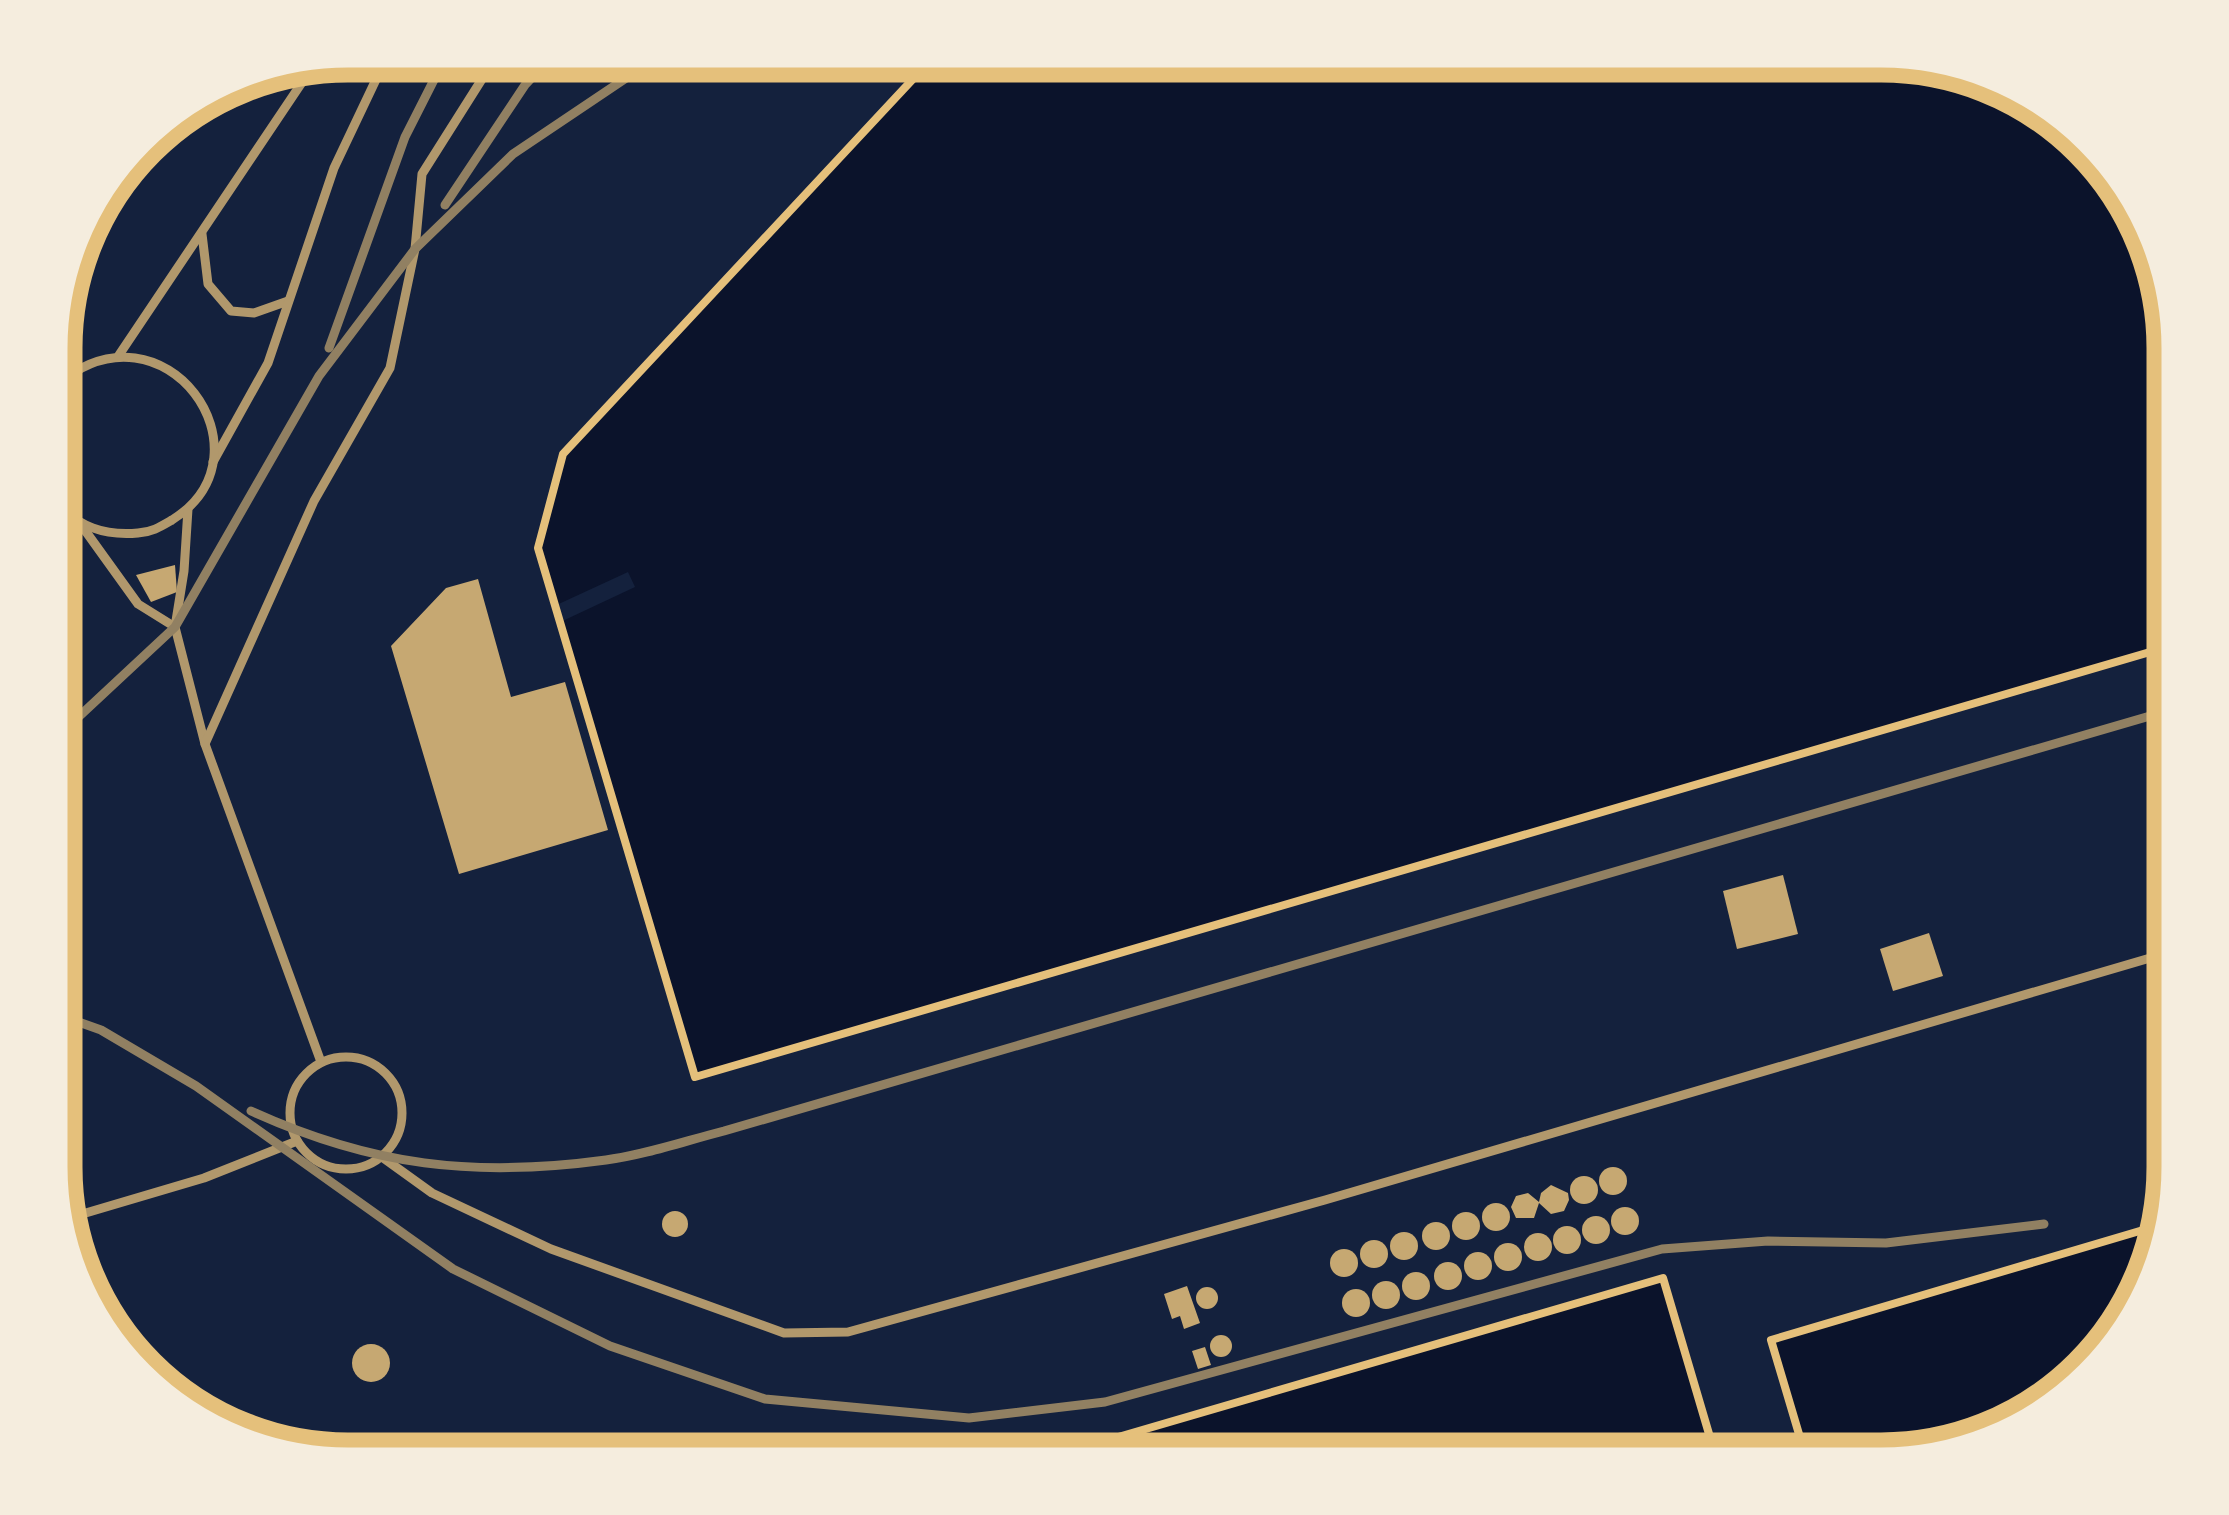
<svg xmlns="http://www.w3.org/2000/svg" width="2229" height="1515" font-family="Merriweather,serif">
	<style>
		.water { fill: #0b132b }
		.pier { fill: #14213d }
		.building { fill: #c6a872 }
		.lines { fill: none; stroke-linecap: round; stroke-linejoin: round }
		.path { stroke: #e5c07b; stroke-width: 8 }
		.service { stroke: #b1986c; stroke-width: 9 }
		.rail { stroke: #918062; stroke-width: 9 }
		.rim { fill: none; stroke: #e5c07b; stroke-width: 15 }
	</style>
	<rect width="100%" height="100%" fill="#14213d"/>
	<!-- water -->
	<g class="water">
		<path d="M1900 55 2059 114 2144 217 2174 329V645L695 1077 538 548 563 454 927 64Z"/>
		<path d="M2160 1225 2115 1345 2012 1430 1882 1461H1807L1771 1340Z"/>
		<path d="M1663 1278 1717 1461H1036Z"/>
	</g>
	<!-- pier -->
	<path class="pier" d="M628 572 635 587 554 625 550 608Z"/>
	<!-- building -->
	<g class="building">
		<path d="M175 565 177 592 151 602 136 575Z"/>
		<path d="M478 579 511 697 565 682 608 830 459 874 391 646 446 588Z"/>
		<path d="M1783 875 1798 934 1737 949 1723 891Z"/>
		<path d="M1929 933 1943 976 1893 991 1880 949Z"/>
		<circle cx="1613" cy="1181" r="14"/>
		<circle cx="1584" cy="1190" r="14"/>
		<path d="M1551 1185 1568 1193 1569 1200 1564 1211 1551 1214 1539 1203 1534 1218H1516L1511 1207 1516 1196 1528 1193 1539 1202 1541 1193Z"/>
		<circle cx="1496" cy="1217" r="14"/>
		<circle cx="1625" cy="1221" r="14"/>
		<circle cx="675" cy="1224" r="13"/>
		<circle cx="1466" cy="1226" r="14"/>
		<circle cx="1596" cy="1230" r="14"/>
		<circle cx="1436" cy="1236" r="14"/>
		<circle cx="1567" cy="1240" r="14"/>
		<circle cx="1404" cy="1246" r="14"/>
		<circle cx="1538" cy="1247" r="14"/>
		<circle cx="1374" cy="1254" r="14"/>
		<circle cx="1508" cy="1257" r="14"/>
		<circle cx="1344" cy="1263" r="14"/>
		<circle cx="1478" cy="1266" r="14"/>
		<circle cx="1448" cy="1276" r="14"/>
		<circle cx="1416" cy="1286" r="14"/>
		<circle cx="1386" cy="1295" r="14"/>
		<path d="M1187 1286 1200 1323 1184 1329 1180 1316 1172 1319 1164 1294Z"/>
		<circle cx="1207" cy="1298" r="11"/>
		<circle cx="1356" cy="1303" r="14"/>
		<circle cx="1221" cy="1346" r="11"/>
		<circle cx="371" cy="1363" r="19"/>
		<path d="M1205 1347 1211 1365 1198 1369 1192 1351Z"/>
	</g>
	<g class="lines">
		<!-- path -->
		<g class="path">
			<path d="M927 64 563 454 538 548 695 1077 2174 645"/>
			<path d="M1036 1461 1663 1278 1717 1461"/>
			<path d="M1807 1461 1771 1340 2160 1225"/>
		</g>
		<!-- service -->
		<g class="service">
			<path d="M202 234 208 284 231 311 254 313 288 301"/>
			<path d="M119 355 311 69"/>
			<path d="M57 366 77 367"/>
			<path d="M213 462 268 363 334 168 381 69"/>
			<path d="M57 501C76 527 106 536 138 533 152 532 160 527 172 520 278 454 164 293 57 385"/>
			<path d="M188 509 184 571 175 627 205 744 321 1062"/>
			<path d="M79 522 138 604 175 627"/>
			<path d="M205 744 314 501 390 368 415 249 422 174 489 68"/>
			<circle cx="346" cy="1113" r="56"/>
			<path d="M382 1157 432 1193 551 1249 784 1333 848 1332 1325 1200 2174 951"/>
			<path d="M62 1220 204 1178 297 1141"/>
		</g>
		<!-- rail -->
		<g class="rail">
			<path d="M445 205 525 85 542 67"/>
			<path d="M329 348 405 137 440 68"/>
			<path d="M57 737 175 627 319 376 415 249 513 154 644 66"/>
			<path d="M56 1014 101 1030 196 1086 453 1269 610 1346 765 1399 969 1418 1105 1402 1662 1249 1768 1241 1886 1243 2044 1224"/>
			<path d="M251 1111C372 1166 474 1178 606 1160 645 1155 685 1141 724 1131L2174 709"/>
		</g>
	</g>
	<!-- crop -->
	<path d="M0 0H2229V1515H0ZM348 75H1881A273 273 0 0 1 2154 348V1167A273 273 0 0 1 1881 1440H348A273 273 0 0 1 75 1167V348A273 273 0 0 1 348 75Z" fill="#f5edde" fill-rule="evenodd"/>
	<path class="rim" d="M348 75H1881A273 273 0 0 1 2154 348V1167A273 273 0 0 1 1881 1440H348A273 273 0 0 1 75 1167V348A273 273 0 0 1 348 75Z"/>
</svg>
